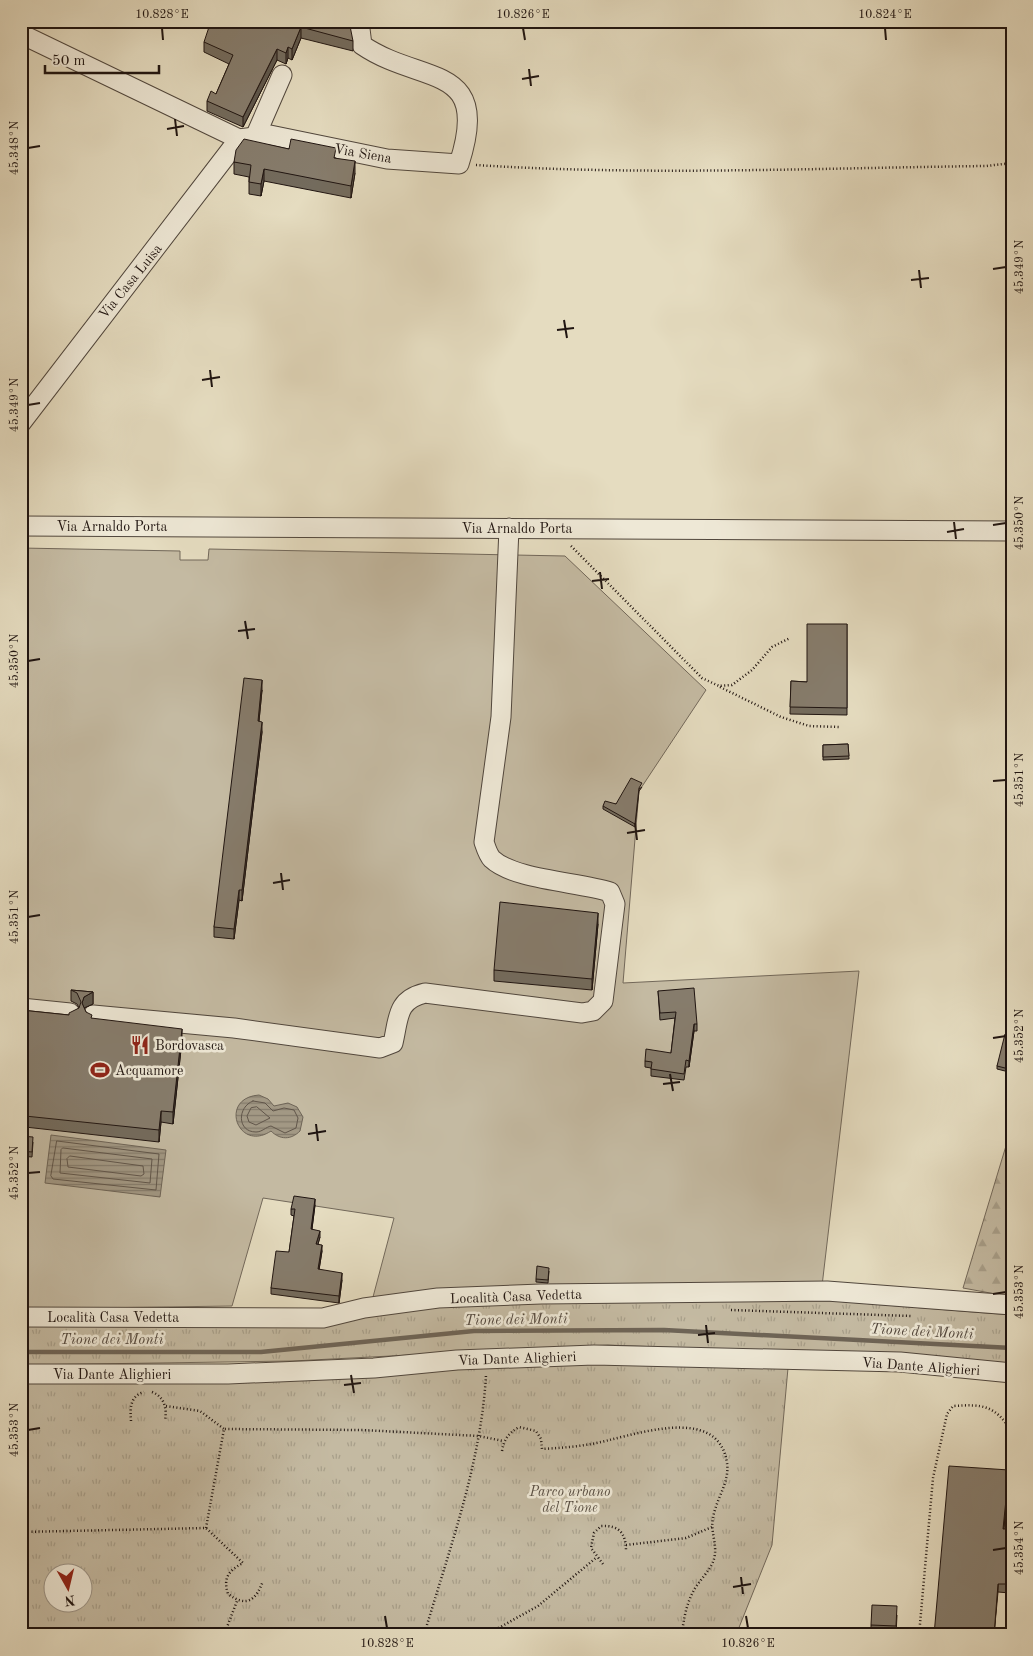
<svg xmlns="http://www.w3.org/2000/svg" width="1033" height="1656" font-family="'Old Standard TT',serif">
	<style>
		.grass { fill: url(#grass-tufts); stroke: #72685a; fill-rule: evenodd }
		.forest { fill: url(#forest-firs); stroke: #72685a }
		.garden { fill: #c4baa2; stroke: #72685a }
		.water { fill: url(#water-rules); stroke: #6e6456 }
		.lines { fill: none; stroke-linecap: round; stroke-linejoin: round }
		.shore { stroke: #61564a; stroke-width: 1 }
		.stream { stroke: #6e6456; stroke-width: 4.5 }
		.minor-casing { stroke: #51473d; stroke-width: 21 }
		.path { stroke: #201511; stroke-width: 2.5; stroke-dasharray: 1 2.5; stroke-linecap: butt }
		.minor { stroke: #eee8d6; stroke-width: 19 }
		.wall { fill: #736b5d; stroke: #201511 }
		.shaded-wall { fill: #5e574c; stroke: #201511 }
		.building { fill: #867c6c; stroke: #201511 }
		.ticks { fill: none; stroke: #201511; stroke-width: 2 }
		.labels { text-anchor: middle; stroke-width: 5; stroke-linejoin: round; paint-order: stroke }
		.street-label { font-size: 14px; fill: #201511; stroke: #eee8d6 }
		.poi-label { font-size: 14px; fill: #201511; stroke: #eee8d6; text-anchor: start }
		.park-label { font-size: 14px; font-style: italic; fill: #594f44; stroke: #eee8d6 }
		.water-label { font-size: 15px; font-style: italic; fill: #54493f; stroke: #eee8d6 }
		.neatline { fill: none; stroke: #201511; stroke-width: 2 }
		.ticks-label { font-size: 12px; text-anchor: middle; fill: #201511 }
	</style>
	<defs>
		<pattern id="grass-tufts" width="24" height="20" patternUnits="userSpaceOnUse" patternTransform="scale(1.25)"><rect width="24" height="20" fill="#c4baa2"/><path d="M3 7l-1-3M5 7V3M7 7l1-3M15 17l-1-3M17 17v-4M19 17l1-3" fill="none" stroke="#a89f8a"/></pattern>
		<pattern id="forest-firs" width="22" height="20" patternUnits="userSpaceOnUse" patternTransform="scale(1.25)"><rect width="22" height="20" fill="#c4baa2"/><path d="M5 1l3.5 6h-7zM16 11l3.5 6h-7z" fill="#a89f8a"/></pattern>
		<pattern id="water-rules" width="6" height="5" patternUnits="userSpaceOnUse" patternTransform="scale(1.25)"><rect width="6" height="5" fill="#a29884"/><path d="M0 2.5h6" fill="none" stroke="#847b6b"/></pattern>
	</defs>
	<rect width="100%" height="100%" fill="#e5dcc0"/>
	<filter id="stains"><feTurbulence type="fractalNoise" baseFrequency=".004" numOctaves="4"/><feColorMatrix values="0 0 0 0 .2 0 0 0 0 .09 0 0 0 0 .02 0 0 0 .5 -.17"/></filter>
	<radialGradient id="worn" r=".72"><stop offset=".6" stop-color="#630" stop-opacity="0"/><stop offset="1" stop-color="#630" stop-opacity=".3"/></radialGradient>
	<!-- grass -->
	<g class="grass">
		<path d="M567 1301H835L1012 1315V1366L941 1358 608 1345 292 1361 21 1365V1324L375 1314 447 1306Z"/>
		<path d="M612 1363 788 1368 772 1545 736 1635H21V1379ZM52 1574H82V1604H52Z"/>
	</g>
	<!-- forest -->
	<path class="forest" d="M1012 1126V1297L963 1288Z"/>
	<!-- garden -->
	<path class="garden" d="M21 548 180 551V560H208L209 549 565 556 706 690 639 791 623 983 859 971 822 1286 373 1297 394 1218 263 1198 232 1306 21 1309Z"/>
	<!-- water -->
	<g class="water">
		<path d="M259 1095 268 1099 274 1106 288 1103 297 1107 303 1117 300 1131C291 1140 280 1140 271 1131 238 1153 218 1098 259 1095Z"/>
		<path d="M51 1135 166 1150 160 1197 45 1183Z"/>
	</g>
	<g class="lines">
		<!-- shore -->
		<g class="shore">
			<path d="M253 1101 265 1103 273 1111 284 1108 294 1110 298 1118 296 1128 285 1133 271 1126C266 1127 262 1132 256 1132 237 1132 237 1107 253 1101Z"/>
			<path d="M257 1107 270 1118 256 1125 249 1122 247 1116 251 1108Z"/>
			<path d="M57 1141 159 1154 156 1190 53 1179 51 1176Z"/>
			<path d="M63 1148 152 1159 150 1183 60 1173 61 1150Z"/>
			<path d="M70 1156 143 1166 144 1174 141 1176 68 1167 67 1159Z"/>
		</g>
		<!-- stream -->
		<path class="stream" d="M21 1352H261L474 1331 664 1330 1012 1348"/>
		<!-- minor casing -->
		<g class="minor-casing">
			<g id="minor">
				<path d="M21 34 239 139 270 135 387 159 459 164C492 61 422 86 362 45L360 29 351 21"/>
				<path d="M255 137 282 75"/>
				<path d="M21 423 239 139"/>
				<path d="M21 526 1012 531"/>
				<path d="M21 1008 70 1013"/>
				<path d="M93 1015 234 1028 380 1048 393 1043C399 1018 396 1000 425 993L582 1013 593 1011 603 1001 615 904 610 892C580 882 514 880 492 859 488 855 486 848 484 842L501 717 509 528"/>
				<path d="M21 1317 323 1318 364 1308 438 1298 541 1294 827 1291 1012 1305"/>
				<path d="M21 1374H228L374 1368 457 1360 594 1355 900 1362 1012 1373"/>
			</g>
		</g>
		<!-- path -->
		<g class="path">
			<path d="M476 165C645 176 816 168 986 166L1012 163"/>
			<path d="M571 546 702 678 719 686 732 685 752 670 772 647 790 638"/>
			<path d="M720 687 781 717 809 726 839 727"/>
			<path d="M731 1310 911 1316"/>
			<path d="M152 1392C165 1397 167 1409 165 1421"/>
			<path d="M166 1406 200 1411 224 1429"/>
			<path d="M131 1421C130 1408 130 1396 144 1392"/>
			<path d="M502 1451C504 1439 508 1434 519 1427L536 1431 541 1439 542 1449C559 1448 575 1447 591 1444 628 1438 718 1401 727 1463 730 1482 716 1499 713 1518 710 1532 718 1545 714 1559 710 1572 697 1582 692 1594 686 1606 683 1622 682 1635"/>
			<path d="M206 1528 224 1429 362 1430 479 1436 503 1441"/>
			<path d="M21 1532 206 1528 243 1563C228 1571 223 1578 228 1594 247 1608 256 1600 263 1581"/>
			<path d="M626 1545 686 1538 712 1527"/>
			<path d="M603 1564 591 1548 594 1533 601 1526C619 1525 626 1533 626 1551"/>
			<path d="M224 1635 237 1601"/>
			<path d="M424 1635C449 1550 481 1464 486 1375"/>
			<path d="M486 1635 538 1606 597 1557"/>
			<path d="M919 1635 933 1478 947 1414 953 1406C983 1404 995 1405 1012 1432"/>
		</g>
		<!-- minor -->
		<use href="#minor" class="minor"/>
	</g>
	<!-- wall -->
	<g class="wall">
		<path d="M332 21 353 41V51L301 38 292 60 288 58 286 64 277 60 243 127 207 111V101L216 94 229 64 204 52V42Z"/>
		<path d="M289 149 336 158 355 173 351 198 264 181 261 196 249 194V177L234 174V162Z"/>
		<path d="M847 624V715L790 714 791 681 807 682Z"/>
		<path d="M262 690 259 721 262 732 242 901 239 900 234 939 214 937V927Z"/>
		<path d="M848 744 849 759 823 760V745Z"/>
		<path d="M642 787 639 791 635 827 603 809V806L616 804Z"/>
		<path d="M598 924 592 990 494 981V970Z"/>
		<path d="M71 990 93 992V1004L84 1008 86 1012 92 1019 182 1040 173 1124 161 1122 159 1142 25 1127 26 1101 21 1100V1010L69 1015 79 1008 77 1004 71 1001Z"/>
		<path d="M658 991 697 1024V1031H694L689 1067H686L684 1080 651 1076V1068L645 1067V1061L671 1053 675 1018 660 1020Z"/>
		<path d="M1012 1035 1009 1072 997 1069V1066Z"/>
		<path d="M21 1136 33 1142 32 1157 21 1156Z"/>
		<path d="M315 1205 312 1229 320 1237 318 1244 322 1251 319 1270 342 1280 339 1303 271 1294V1288L289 1252 294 1216 291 1215V1209Z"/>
		<path d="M549 1271 548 1283 536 1282V1279Z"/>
		<path d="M1009 1478 1004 1529H1012V1575L1010 1593 998 1592 934 1635Z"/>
		<path d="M897 1615 896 1635 871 1634V1625Z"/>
	</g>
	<!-- shaded-wall -->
	<g class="shaded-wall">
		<path d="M301 27V38L292 60V49Z"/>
		<path d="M288 47V58L286 64V53Z"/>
		<path d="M277 49V60L243 127V117Z"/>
		<path d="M355 161V173L351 198V186Z"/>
		<path d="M264 169V181L261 196V184Z"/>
		<path d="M262 680V690L258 731V721Z"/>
		<path d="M262 722V732L242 901V890Z"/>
		<path d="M239 890V900L234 939V929Z"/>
		<path d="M598 913V924L592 990V979Z"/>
		<path d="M93 992V1004L84 1008 82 1003 84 997Z"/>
		<path d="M694 1024V1031L689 1067V1061Z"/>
		<path d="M182 1029V1040L173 1124V1112Z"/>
		<path d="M161 1111V1122L159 1142V1130Z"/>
		<path d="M315 1199V1205L311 1236V1229Z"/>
		<path d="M320 1231V1237L316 1251V1244Z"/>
		<path d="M322 1245V1251L318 1276V1269Z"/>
		<path d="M342 1273V1280L339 1303V1296Z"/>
		<path d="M1009 1470V1478L1003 1537V1529Z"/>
		<path d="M1012 1566V1575L1010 1593V1584Z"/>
		<path d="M998 1584V1592L994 1635Z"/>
	</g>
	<!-- building -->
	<g class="building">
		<path d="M211 21H332L350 26 353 41 301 27 292 49 288 47 286 53 277 49 243 117 207 101 211 91 216 94 233 55 204 42Z"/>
		<path d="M244 139 289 149 291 139 336 148 334 158 355 161 351 186 264 169 261 184 249 182 251 165 234 162 236 150Z"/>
		<path d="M807 624H847V708L790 707 791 681 807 682Z"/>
		<path d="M244 678 262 680 258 721 262 722 242 890H239L234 929 214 927Z"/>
		<path d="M848 744 849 756 823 757V745Z"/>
		<path d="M631 778 642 783 639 788 635 824 603 806 605 801 616 804Z"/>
		<path d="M500 902 598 913 592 979 494 970Z"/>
		<path d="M694 988 697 1024H694L689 1061 686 1060 684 1074 651 1069 652 1062 645 1061 646 1049 671 1053 676 1012 660 1013 658 991Z"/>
		<path d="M71 990 93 992 84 997 82 1003 86 1012 92 1015 91 1018 182 1029 173 1112 161 1111 159 1130 25 1116 27 1089H21V1010L69 1015V1013L79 1008 81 1002 77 993Z"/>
		<path d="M1005 1034 1012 1035V1057L1009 1069 997 1066Z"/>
		<path d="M21 1136 33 1137 32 1152 21 1151Z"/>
		<path d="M294 1196 315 1199 311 1229 320 1231 316 1244 322 1245 318 1269 342 1273 339 1296 271 1288 276 1251 289 1252 295 1209H291Z"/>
		<path d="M537 1266 549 1268 548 1280 536 1279Z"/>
		<path d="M949 1466 1009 1470 1003 1529H1012V1566L1010 1584H998L994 1635H934Z"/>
		<path d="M872 1605 897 1606 896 1626 871 1625Z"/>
	</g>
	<!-- ticks -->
	<path class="ticks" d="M162 28 163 40M523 28 525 40M885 28 886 40M529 69 531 86M522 79 539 76M175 119 177 136M167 129 184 126M28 148 40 146M993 269 1006 267M919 270 921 288M911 280 929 278M564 320 567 338M557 330 574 328M210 370 212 387M202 380 220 377M28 405 40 403M954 522 956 539M993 525 1006 523M947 532 964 529M600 572 602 589M592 581 609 579M245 621 248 639M238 631 255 629M28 661 40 659M993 781 1006 780M635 823 637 840M627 833 645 830M281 873 283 890M273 883 290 880M28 917 40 915M993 1038 1006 1036M670 1074 673 1091M663 1084 680 1082M316 1124 318 1141M308 1134 326 1131M28 1173 40 1172M993 1294 1006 1292M706 1325 708 1343M698 1335 715 1333M351 1375 354 1393M344 1385 361 1383M28 1430 40 1428M993 1550 1006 1548M741 1577 743 1594M733 1587 751 1584M385 1616 387 1628M746 1616 748 1628"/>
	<!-- icons -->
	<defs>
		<g id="restaurant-bare" transform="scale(1.5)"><path d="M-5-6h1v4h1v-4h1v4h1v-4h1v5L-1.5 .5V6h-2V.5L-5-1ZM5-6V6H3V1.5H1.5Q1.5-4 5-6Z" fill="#8f2418" stroke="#eee8d6" stroke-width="2.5" paint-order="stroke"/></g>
		<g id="stadium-bare" transform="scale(1.5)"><path d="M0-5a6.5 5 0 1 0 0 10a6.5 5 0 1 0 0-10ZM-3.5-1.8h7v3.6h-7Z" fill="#8f2418" stroke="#eee8d6" stroke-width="2.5" paint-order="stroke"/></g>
	</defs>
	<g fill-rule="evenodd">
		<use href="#restaurant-bare" x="140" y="1045"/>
		<use href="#stadium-bare" x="100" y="1070"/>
	</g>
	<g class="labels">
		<!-- street labels -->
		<g class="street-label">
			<text transform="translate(363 153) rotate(10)" y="5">Via Siena</text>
			<text transform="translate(130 281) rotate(-51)" y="5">Via Casa Luisa</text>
			<text x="112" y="531">Via Arnaldo Porta</text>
			<text x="517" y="533">Via Arnaldo Porta</text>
			<text transform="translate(516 1296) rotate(-2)" y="5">Località Casa Vedetta</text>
			<text x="113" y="1322">Località Casa Vedetta</text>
			<text transform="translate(517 1358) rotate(-2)" y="5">Via Dante Alighieri</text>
			<text transform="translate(921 1366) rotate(4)" y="5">Via Dante Alighieri</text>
			<text x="112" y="1379">Via Dante Alighieri</text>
		</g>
		<!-- poi labels -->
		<g class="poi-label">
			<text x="155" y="1050">Bordovasca</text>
			<text x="115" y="1075">Acquamore</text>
		</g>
		<!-- park labels -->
		<g class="park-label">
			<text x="570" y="1496">Parco urbano<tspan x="570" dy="16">del Tione</tspan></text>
		</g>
		<!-- water labels -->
		<g class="water-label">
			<text transform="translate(516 1319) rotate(-1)" y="5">Tione dei Monti</text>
			<text transform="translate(922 1331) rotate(3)" y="5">Tione dei Monti</text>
			<text x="112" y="1344">Tione dei Monti</text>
		</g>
	</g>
	<!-- margin -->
	<rect width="1033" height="1656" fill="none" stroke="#e5dcc0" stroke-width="55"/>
	<!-- north arrow -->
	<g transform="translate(68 1588) rotate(172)"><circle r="24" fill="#eee8d6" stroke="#9c9487"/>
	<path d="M0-4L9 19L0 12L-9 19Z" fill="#8f2418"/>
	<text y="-8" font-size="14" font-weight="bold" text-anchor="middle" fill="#201511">N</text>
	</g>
	<!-- scale -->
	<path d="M45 65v8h114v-8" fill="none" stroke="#201511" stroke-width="2.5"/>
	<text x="52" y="65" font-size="15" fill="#201511" stroke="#eee8d6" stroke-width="4" paint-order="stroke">50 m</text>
	<rect x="28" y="28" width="978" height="1600" class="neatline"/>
	<g class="ticks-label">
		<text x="162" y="18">10.828°E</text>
		<text x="523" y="18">10.826°E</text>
		<text x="885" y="18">10.824°E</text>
		<text transform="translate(14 148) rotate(-90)" y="4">45.348°N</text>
		<text transform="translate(1019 267) rotate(-90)" y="4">45.349°N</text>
		<text transform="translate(14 405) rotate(-90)" y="4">45.349°N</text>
		<text transform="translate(1019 523) rotate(-90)" y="4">45.350°N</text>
		<text transform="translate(14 661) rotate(-90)" y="4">45.350°N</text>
		<text transform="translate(1019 780) rotate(-90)" y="4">45.351°N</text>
		<text transform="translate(14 917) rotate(-90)" y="4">45.351°N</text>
		<text transform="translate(1019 1036) rotate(-90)" y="4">45.352°N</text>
		<text transform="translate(14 1173) rotate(-90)" y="4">45.352°N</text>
		<text transform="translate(1019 1292) rotate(-90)" y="4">45.353°N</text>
		<text transform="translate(14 1430) rotate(-90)" y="4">45.353°N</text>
		<text transform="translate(1019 1548) rotate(-90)" y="4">45.354°N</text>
		<text x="387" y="1647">10.828°E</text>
		<text x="748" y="1647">10.826°E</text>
	</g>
	<rect width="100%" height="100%" filter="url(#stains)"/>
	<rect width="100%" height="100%" fill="url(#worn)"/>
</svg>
